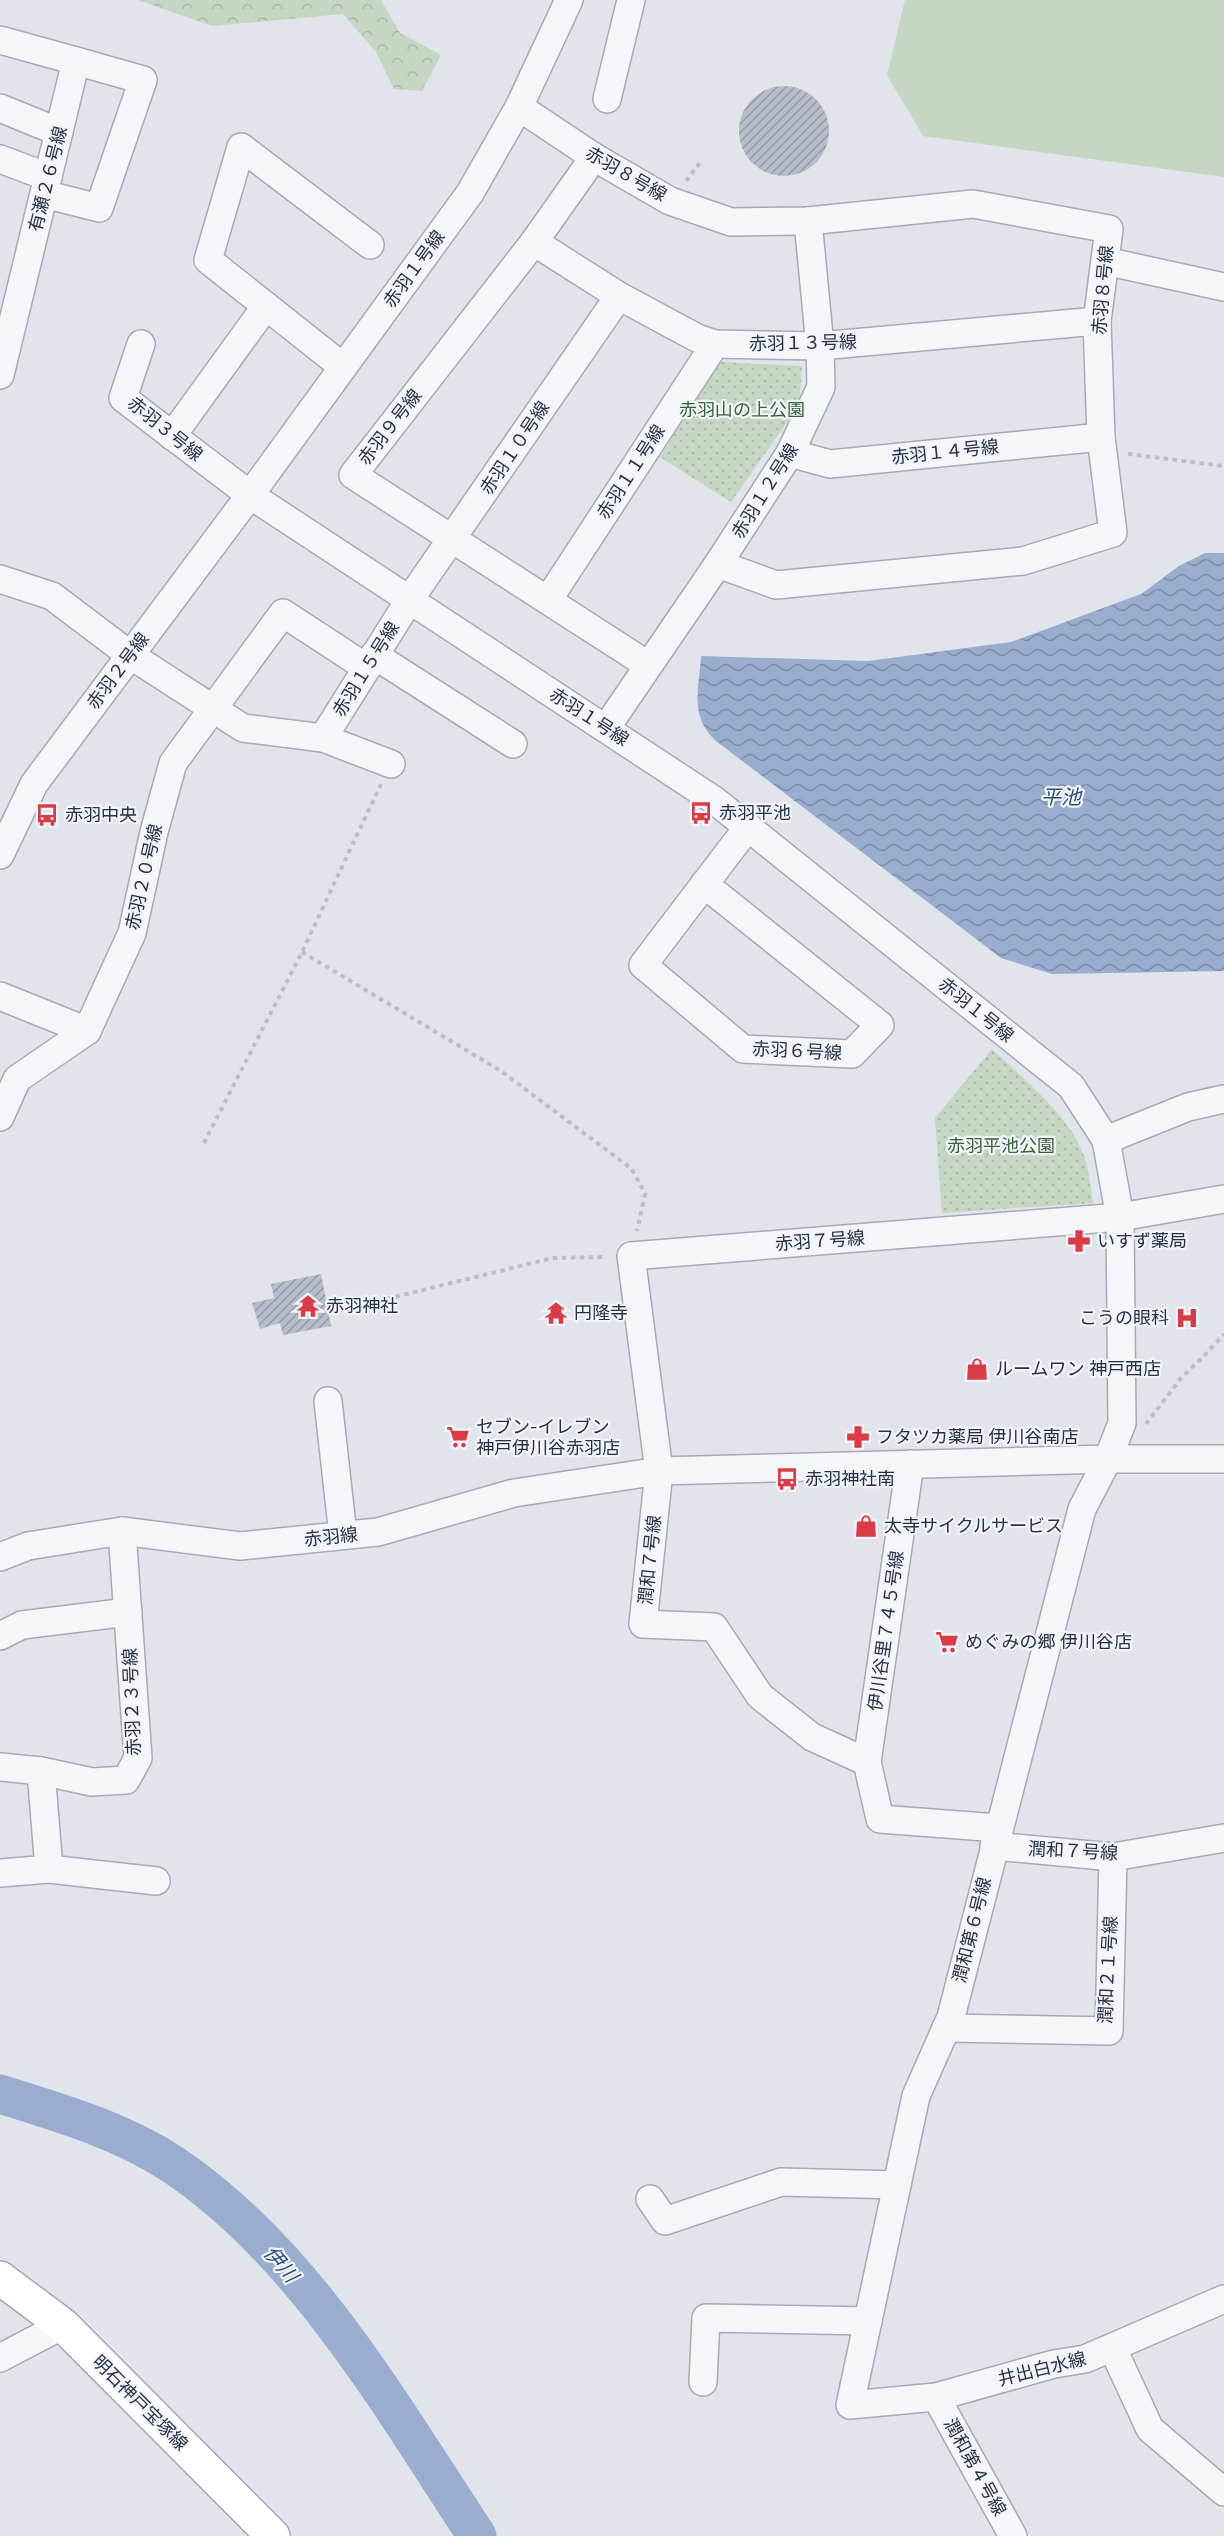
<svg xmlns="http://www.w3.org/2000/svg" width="1224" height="2536" font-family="Figtree,'Noto Sans JP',sans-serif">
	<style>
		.grass { fill: url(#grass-dots) }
		.forest { fill: url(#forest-crowns) }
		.pitch { fill: #c5d6c2 }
		.water { fill: url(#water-waves) }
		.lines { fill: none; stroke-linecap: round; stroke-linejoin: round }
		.river { stroke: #99aece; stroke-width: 39 }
		.building { fill: url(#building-hatch) }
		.minor-casing { stroke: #a6aab6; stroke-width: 30 }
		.major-casing { stroke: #9fa7b8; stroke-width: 36 }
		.path { stroke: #bcbfc7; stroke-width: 4; stroke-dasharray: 4.5 4.5; stroke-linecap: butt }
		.minor { stroke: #f5f6f9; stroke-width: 27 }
		.major { stroke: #fff; stroke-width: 33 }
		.labels { text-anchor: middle; stroke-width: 4.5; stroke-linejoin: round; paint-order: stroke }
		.street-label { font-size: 18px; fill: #283045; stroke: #f1f4f8 }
		.park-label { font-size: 18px; fill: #386234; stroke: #f1f4f8 }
		.poi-label { font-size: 18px; fill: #283045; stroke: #f1f4f8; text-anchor: start }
		.water-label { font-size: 20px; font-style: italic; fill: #2d4a7d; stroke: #f1f4f8 }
	</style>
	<defs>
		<pattern id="grass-dots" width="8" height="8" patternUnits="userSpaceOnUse" patternTransform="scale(1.5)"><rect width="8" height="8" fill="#c5d6c2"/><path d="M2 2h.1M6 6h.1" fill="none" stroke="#a9b8a8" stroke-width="1.8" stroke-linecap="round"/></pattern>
		<pattern id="forest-crowns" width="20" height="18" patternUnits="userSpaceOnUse" patternTransform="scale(1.5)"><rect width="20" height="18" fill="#c5d6c2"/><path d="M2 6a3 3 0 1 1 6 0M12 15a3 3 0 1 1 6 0" fill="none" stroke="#a9b8a8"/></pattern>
		<pattern id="water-waves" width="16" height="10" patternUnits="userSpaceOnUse" patternTransform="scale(1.5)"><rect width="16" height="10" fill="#99aece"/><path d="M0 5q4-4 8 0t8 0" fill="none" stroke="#7d8ea9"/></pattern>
		<pattern id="building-hatch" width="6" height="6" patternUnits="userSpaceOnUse" patternTransform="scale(1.5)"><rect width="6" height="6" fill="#b8bdca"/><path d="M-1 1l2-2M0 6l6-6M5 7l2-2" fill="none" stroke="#969aa6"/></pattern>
	</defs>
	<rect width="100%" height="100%" fill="#e1e4eb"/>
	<!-- grass -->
	<g class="grass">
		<path d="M720 362 802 366 799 405 731 502 660 457Z"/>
		<path d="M992 1049C1020 1076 1066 1113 1081 1149 1089 1166 1090 1185 1093 1203L942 1213 935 1118Z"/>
	</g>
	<!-- forest -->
	<path class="forest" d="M138 0H381L400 33 441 55 422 91 394 89 376 52 343 14 212 26Z"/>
	<!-- pitch -->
	<path class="pitch" d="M905 0H1224V177L923 136 887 75Z"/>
	<!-- water -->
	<path class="water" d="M1205 553H1224V971L1052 974 1001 958 716 741C689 716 699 690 701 656L868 661 1011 642 1141 594 1179 566Z"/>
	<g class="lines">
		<!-- river -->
		<path class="river" d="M0 2094C58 2112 120 2130 172 2164 304 2252 391 2406 477 2536"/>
	</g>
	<!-- building -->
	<g class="building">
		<circle cx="784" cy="131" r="45"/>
		<path d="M321 1274 331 1326 283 1335 280 1323 260 1329 252 1303 274 1298 271 1284Z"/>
	</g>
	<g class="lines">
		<!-- minor casing -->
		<g class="minor-casing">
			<g id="minor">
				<path d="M0 40 76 61 0 375"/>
				<path d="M607 99 631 0"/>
				<path d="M519 107 594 157 670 201 731 222 808 221 973 204 1109 229 1097 321 1101 437 1113 533 1023 561 776 585 718 564"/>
				<path d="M0 108 59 132"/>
				<path d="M594 157 534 242 353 475 648 665"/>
				<path d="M0 159 48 177"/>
				<path d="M44 194 99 208 143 80 76 61"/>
				<path d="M534 242 619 296 697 338 715 344 820 346 1097 321"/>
				<path d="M1105 261 1224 287"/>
				<path d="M141 344 123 398 250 495 714 800 1071 1086 1106 1140 1120 1217 1122 1423 1108 1459 1082 1509 951 2017 916 2096 850 2405 936 2397 1054 2364 1085 2359 1224 2299"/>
				<path d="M343 367 208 260 241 147 370 245"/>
				<path d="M172 436 266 306"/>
				<path d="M790 453 830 464 1101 437"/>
				<path d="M0 579 52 596 130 655 243 728 323 738 391 764"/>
				<path d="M548 600 715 344"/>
				<path d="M374 655 513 744"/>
				<path d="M606 728 718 564 790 453 821 387 820 346 808 221"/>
				<path d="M323 738 410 599 619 296"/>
				<path d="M0 855 34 784 250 495 470 193 519 107 569 0"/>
				<path d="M704 884 880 1025 852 1054 743 1049 643 965 748 827"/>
				<path d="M0 996 87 1031"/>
				<path d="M0 1117 17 1079 87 1031 132 933 154 832 173 763 283 613 367 668"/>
				<path d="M1106 1140 1188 1107 1224 1099"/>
				<path d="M328 1401 343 1535"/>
				<path d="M0 1557 28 1546 122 1531 240 1546 378 1532 514 1493 659 1471 1108 1459H1224"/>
				<path d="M0 1636 22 1625 128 1612"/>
				<path d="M867 1762 910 1464"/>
				<path d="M0 1767 41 1771 92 1782 126 1780 138 1758 122 1531"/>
				<path d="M998 1828 880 1819 867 1762 812 1737 760 1696 714 1627 643 1624 659 1471 631 1256 1120 1217 1224 1199"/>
				<path d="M994 1846 1113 1857 1224 1838"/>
				<path d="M49 1869 156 1881"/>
				<path d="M0 1873 49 1869 41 1771"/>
				<path d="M946 2028 1109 2031 1113 1857"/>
				<path d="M650 2199 665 2221 781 2182 897 2185"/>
				<path d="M1113 2349 1150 2429 1224 2492"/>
				<path d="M0 2358 63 2325"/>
				<path d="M703 2382 706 2318 868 2321"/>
				<path d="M936 2397 1013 2536"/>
			</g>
		</g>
		<!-- major casing -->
		<g class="major-casing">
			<path id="major" d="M0 2278 63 2325 273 2536"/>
		</g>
		<!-- path -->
		<g class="path">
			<path d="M686 181 702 160"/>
			<path d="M1128 454 1224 466"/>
			<path d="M302 952 501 1071 632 1169 645 1194 637 1231"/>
			<path d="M204 1143 302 952 381 784"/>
			<path d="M378 1301 553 1258 607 1257"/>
			<path d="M1146 1424 1181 1378 1205 1355 1224 1334"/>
		</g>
		<!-- minor -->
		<use href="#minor" class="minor"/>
		<!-- major -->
		<use href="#major" class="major"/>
	</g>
	<!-- icons -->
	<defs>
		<g id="bus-bare" transform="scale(1.8)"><path d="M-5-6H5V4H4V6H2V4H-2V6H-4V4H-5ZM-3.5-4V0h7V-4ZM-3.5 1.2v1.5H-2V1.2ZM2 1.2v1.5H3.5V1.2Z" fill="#db3b45" stroke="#f1f4f8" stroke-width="2.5" paint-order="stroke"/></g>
		<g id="pharmacy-bare" transform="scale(1.8)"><path d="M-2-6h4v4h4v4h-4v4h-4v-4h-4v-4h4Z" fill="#db3b45" stroke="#f1f4f8" stroke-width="2.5" paint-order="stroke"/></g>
		<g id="temple-bare" transform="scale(1.8)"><path d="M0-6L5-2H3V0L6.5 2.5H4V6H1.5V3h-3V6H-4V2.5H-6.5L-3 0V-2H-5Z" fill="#db3b45" stroke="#f1f4f8" stroke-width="2.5" paint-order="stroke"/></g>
		<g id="hospital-bare" transform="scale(1.8)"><path d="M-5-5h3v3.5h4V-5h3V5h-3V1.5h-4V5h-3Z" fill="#db3b45" stroke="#f1f4f8" stroke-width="2.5" paint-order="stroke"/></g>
		<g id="shop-bare" transform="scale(1.8)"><path d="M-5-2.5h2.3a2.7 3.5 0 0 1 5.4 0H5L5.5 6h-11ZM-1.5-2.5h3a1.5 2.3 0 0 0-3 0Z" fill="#db3b45" stroke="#f1f4f8" stroke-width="2.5" paint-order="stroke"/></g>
		<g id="supermarket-bare" transform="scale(1.8)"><path d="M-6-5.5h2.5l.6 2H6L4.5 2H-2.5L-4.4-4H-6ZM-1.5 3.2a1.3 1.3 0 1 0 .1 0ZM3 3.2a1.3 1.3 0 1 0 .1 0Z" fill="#db3b45" stroke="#f1f4f8" stroke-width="2.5" paint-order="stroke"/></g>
	</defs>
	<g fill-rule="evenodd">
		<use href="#bus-bare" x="701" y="813"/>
		<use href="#bus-bare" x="47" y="815"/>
		<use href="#pharmacy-bare" x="1079" y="1241"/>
		<use href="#temple-bare" x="308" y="1306"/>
		<use href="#temple-bare" x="556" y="1313"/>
		<use href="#hospital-bare" x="1187" y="1318"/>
		<use href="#shop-bare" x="977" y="1369"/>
		<use href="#supermarket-bare" x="458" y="1437"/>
		<use href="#pharmacy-bare" x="858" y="1437"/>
		<use href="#bus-bare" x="787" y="1479"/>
		<use href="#shop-bare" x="866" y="1526"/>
		<use href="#supermarket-bare" x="947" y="1642"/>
	</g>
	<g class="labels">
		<!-- street labels -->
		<g class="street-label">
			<text transform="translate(626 174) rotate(30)" y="6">赤羽８号線</text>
			<text transform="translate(48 179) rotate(-76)" y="6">有瀬２６号線</text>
			<text transform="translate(414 269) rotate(-54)" y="6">赤羽１号線</text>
			<text transform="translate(1103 290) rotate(-85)" y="6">赤羽８号線</text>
			<text transform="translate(803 343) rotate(-1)" y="6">赤羽１３号線</text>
			<text transform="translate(390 427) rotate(-52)" y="6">赤羽９号線</text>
			<text transform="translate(165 429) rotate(39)" y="6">赤羽３号線</text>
			<text transform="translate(515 448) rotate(-56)" y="6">赤羽１０号線</text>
			<text transform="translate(945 452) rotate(-6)" y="6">赤羽１４号線</text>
			<text transform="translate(631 472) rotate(-57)" y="6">赤羽１１号線</text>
			<text transform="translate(765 491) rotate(-58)" y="6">赤羽１２号線</text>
			<text transform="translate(366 669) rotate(-58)" y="6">赤羽１５号線</text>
			<text transform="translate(118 671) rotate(-53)" y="6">赤羽２号線</text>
			<text transform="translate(589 717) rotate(33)" y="6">赤羽１号線</text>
			<text transform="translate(144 877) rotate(-77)" y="6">赤羽２０号線</text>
			<text transform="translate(976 1010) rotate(39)" y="6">赤羽１号線</text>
			<text transform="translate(797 1051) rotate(3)" y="6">赤羽６号線</text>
			<text transform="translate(820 1241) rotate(-4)" y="6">赤羽７号線</text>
			<text transform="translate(331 1537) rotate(-6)" y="6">赤羽線</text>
			<text transform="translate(650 1560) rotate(-84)" y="6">潤和７号線</text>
			<text transform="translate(886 1631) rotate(-82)" y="6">伊川谷里７４５号線</text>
			<text transform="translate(132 1702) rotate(-92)" y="6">赤羽２３号線</text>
			<text transform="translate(1073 1851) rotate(3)" y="6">潤和７号線</text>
			<text transform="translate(972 1930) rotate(-76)" y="6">潤和第６号線</text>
			<text transform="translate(1108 1970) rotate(-87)" y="6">潤和２１号線</text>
			<text transform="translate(1042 2369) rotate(-14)" y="6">井出白水線</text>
			<text transform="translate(140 2403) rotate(45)" y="6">明石神戸宝塚線</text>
			<text transform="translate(975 2467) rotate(61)" y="6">潤和第４号線</text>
		</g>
		<!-- park labels -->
		<g class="park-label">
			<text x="742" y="416">赤羽山の上公園</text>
			<text x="1001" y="1152">赤羽平池公園</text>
		</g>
		<!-- poi labels -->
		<g class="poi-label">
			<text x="719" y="819">赤羽平池</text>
			<text x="65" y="821">赤羽中央</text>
			<text x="1097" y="1247">いすず薬局</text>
			<text x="326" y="1312">赤羽神社</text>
			<text x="574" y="1319">円隆寺</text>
			<text x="1169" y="1324" text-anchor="end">こうの眼科</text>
			<text x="995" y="1375">ルームワン 神戸西店</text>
			<text x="476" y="1433">セブン-イレブン<tspan x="476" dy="21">神戸伊川谷赤羽店</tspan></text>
			<text x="876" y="1443">フタツカ薬局 伊川谷南店</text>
			<text x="805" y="1485">赤羽神社南</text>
			<text x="884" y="1532">太寺サイクルサービス</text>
			<text x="965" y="1648">めぐみの郷 伊川谷店</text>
		</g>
		<!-- water labels -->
		<g class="water-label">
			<text x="1061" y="804">平池</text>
			<text transform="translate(281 2264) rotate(50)" y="7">伊川</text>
		</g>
	</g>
</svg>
